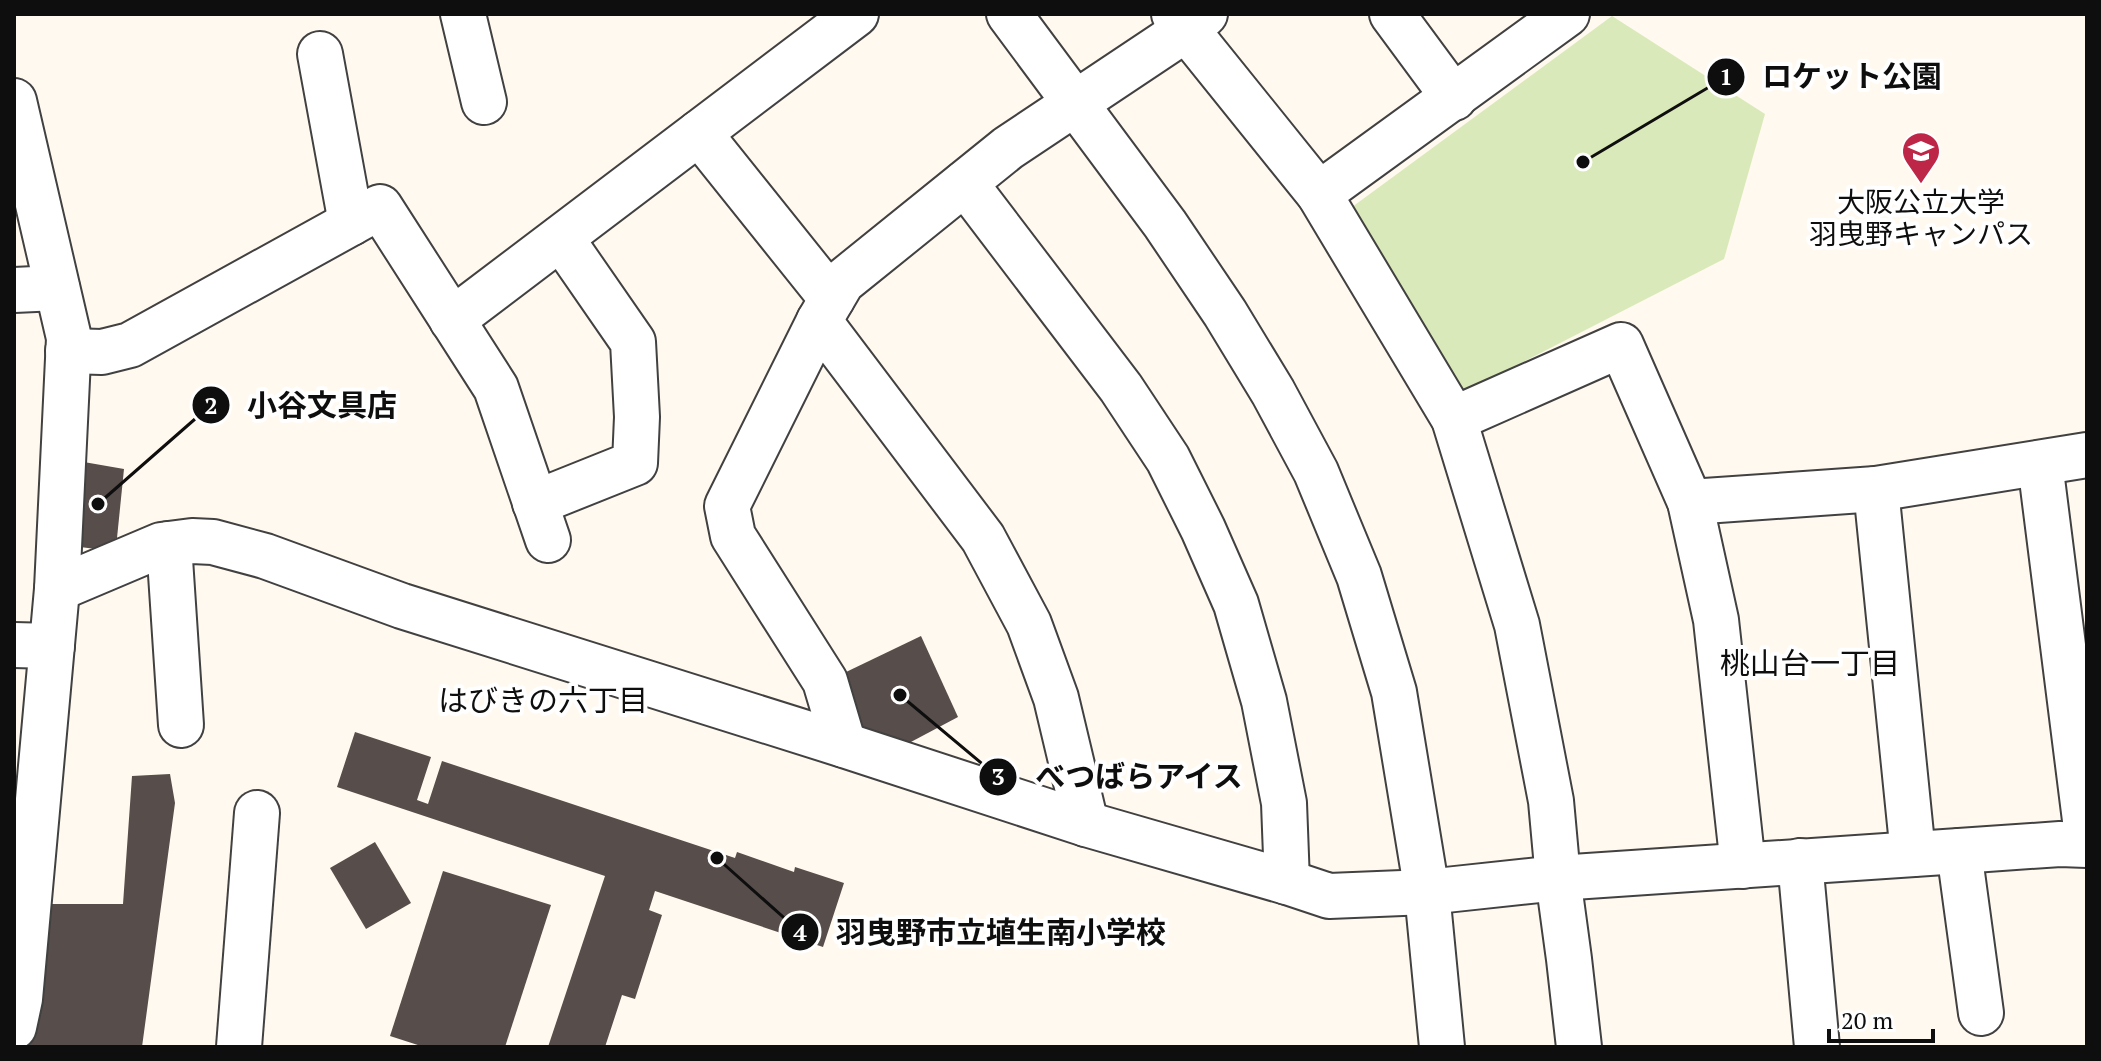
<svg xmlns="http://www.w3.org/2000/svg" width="2101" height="1061" font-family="'PT Serif','Noto Sans JP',serif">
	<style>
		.green { fill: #dae9b9 }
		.building { fill: #574d4a }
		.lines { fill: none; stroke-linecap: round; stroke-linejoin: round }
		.minor-casing { stroke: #414141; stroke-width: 48 }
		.minor { stroke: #fff; stroke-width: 44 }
		.labels { text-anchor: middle; stroke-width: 8; stroke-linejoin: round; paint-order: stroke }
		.poi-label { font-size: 28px; fill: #0e0e0e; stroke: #fff }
		.neighbourhood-label { font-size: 30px; fill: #0e0e0e; stroke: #fff }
		.leader { fill: none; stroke: #0e0e0e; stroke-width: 3 }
		.callout-dot { fill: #0e0e0e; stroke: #fff; stroke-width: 3 }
		.mark-label { font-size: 24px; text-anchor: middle; font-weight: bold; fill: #fff }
		.callout-label { font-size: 30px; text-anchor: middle; font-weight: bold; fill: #0e0e0e; stroke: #fff; stroke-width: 8; stroke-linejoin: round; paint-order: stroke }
	</style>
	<rect width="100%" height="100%" fill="#fff9ef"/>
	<!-- green -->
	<path class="green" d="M1612 16 1765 114 1724 259 1457 396 1348 210Z"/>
	<!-- building -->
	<g class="building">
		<path d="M78 461 124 469 117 538 96 549 72 546Z"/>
		<path d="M921 636 958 717 909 743 863 730 844 673Z"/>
		<path d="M355 732 431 757 417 800 428 804 442 761 735 858 737 852 794 872 795 867 844 883 823 947 655 891 649 910 662 915 635 999 622 995 605 1047H548L605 876 337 787Z"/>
		<path d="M170 774 175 803 142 1047H22L34 1000 43 904H123L132 776Z"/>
		<path d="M375 842 411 903 366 929 330 868Z"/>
		<path d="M443 871 551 905 505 1047H424L390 1036Z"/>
	</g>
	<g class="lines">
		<!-- minor casing -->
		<g class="minor-casing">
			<g id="minor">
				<path d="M463 14 484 102"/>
				<path d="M1009 14 1165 224 1225 313 1273 392 1316 472 1359 576 1394 692 1427 892 1442 1047"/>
				<path d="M1174 14 1319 194 1454 419 1517 625 1551 801 1558 878 1569 959 1579 1047"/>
				<path d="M1392 14 1454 98"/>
				<path d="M320 54 351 223"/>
				<path d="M14 101 69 338 57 589 20 999 14 1027"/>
				<path d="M699 133 832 299"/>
				<path d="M965 183 1121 388 1168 459 1203 529 1236 604 1264 701 1284 803 1287 882"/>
				<path d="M1319 194 1567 14"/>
				<path d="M14 290 57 288"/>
				<path d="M452 320 856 14"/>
				<path d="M819 321 983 538 1029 624 1056 698 1086 824"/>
				<path d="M68 351 102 352 130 345 380 207 496 388 548 540"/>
				<path d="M1454 419 1621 345 1690 502 1716 620 1743 866"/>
				<path d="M2040 463 2087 836"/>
				<path d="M1876 489 1913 854"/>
				<path d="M1690 502 1876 489 2087 455"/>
				<path d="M535 503 635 463 637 417 633 342 561 238"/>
				<path d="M169 544 181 725"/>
				<path d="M57 589 161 545 192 541 213 542 265 556 402 606 844 745 1086 824 1287 882 1329 896 1427 892 1558 878 1959 851 2060 844 2087 845"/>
				<path d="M14 645 52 646"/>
				<path d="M844 745 825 681 733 536 727 506 819 321 842 282 1008 148 1185 30 1205 14"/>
				<path d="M1959 851 1981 1013"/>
				<path d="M1800 861 1817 1047"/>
				<path d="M239 1047 257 813"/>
			</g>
		</g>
		<!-- minor -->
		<use href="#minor" class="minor"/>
	</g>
	<!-- icons -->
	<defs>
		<g id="university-pin" transform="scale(2)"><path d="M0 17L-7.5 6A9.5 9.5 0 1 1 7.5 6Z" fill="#be2647" stroke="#fff"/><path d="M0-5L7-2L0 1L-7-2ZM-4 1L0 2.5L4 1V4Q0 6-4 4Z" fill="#fff"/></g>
	</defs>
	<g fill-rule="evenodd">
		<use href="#university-pin" x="1921" y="151"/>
	</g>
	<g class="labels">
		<!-- poi labels -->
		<g class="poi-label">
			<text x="1921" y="212">大阪公立大学<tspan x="1921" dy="32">羽曳野キャンパス</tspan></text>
		</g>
		<!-- neighbourhood labels -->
		<g class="neighbourhood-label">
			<text x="1810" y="674">桃山台一丁目</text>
			<text x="543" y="711">はびきの六丁目</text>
		</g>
	</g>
	<!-- callouts -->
	<path class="leader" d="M1583 162L1726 77M98 504L211 405M900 695L998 777M717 858L800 932"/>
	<g class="callout-dot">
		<circle cx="1583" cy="162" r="8"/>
		<circle cx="98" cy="504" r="8"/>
		<circle cx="900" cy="695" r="8"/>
		<circle cx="717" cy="858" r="8"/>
		<circle cx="1726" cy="77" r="20"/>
		<circle cx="211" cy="405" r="20"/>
		<circle cx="998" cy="777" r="20"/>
		<circle cx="800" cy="932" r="20"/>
	</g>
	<g class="mark-label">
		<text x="1726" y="85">1</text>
		<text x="211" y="414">2</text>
		<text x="998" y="785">3</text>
		<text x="800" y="941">4</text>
	</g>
	<g class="callout-label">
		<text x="1852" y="87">ロケット公園</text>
		<text x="322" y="416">小谷文具店</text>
		<text x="1139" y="787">べつばらアイス</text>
		<text x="1001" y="943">羽曳野市立埴生南小学校</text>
	</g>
	<!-- border -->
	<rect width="2101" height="1061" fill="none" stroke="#0e0e0e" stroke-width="32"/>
	<!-- scale -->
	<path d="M1829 1029v12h104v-12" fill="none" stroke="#0e0e0e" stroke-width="4"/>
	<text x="1841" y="1029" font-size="24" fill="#0e0e0e" stroke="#ffffff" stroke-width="6" paint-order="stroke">20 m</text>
</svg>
